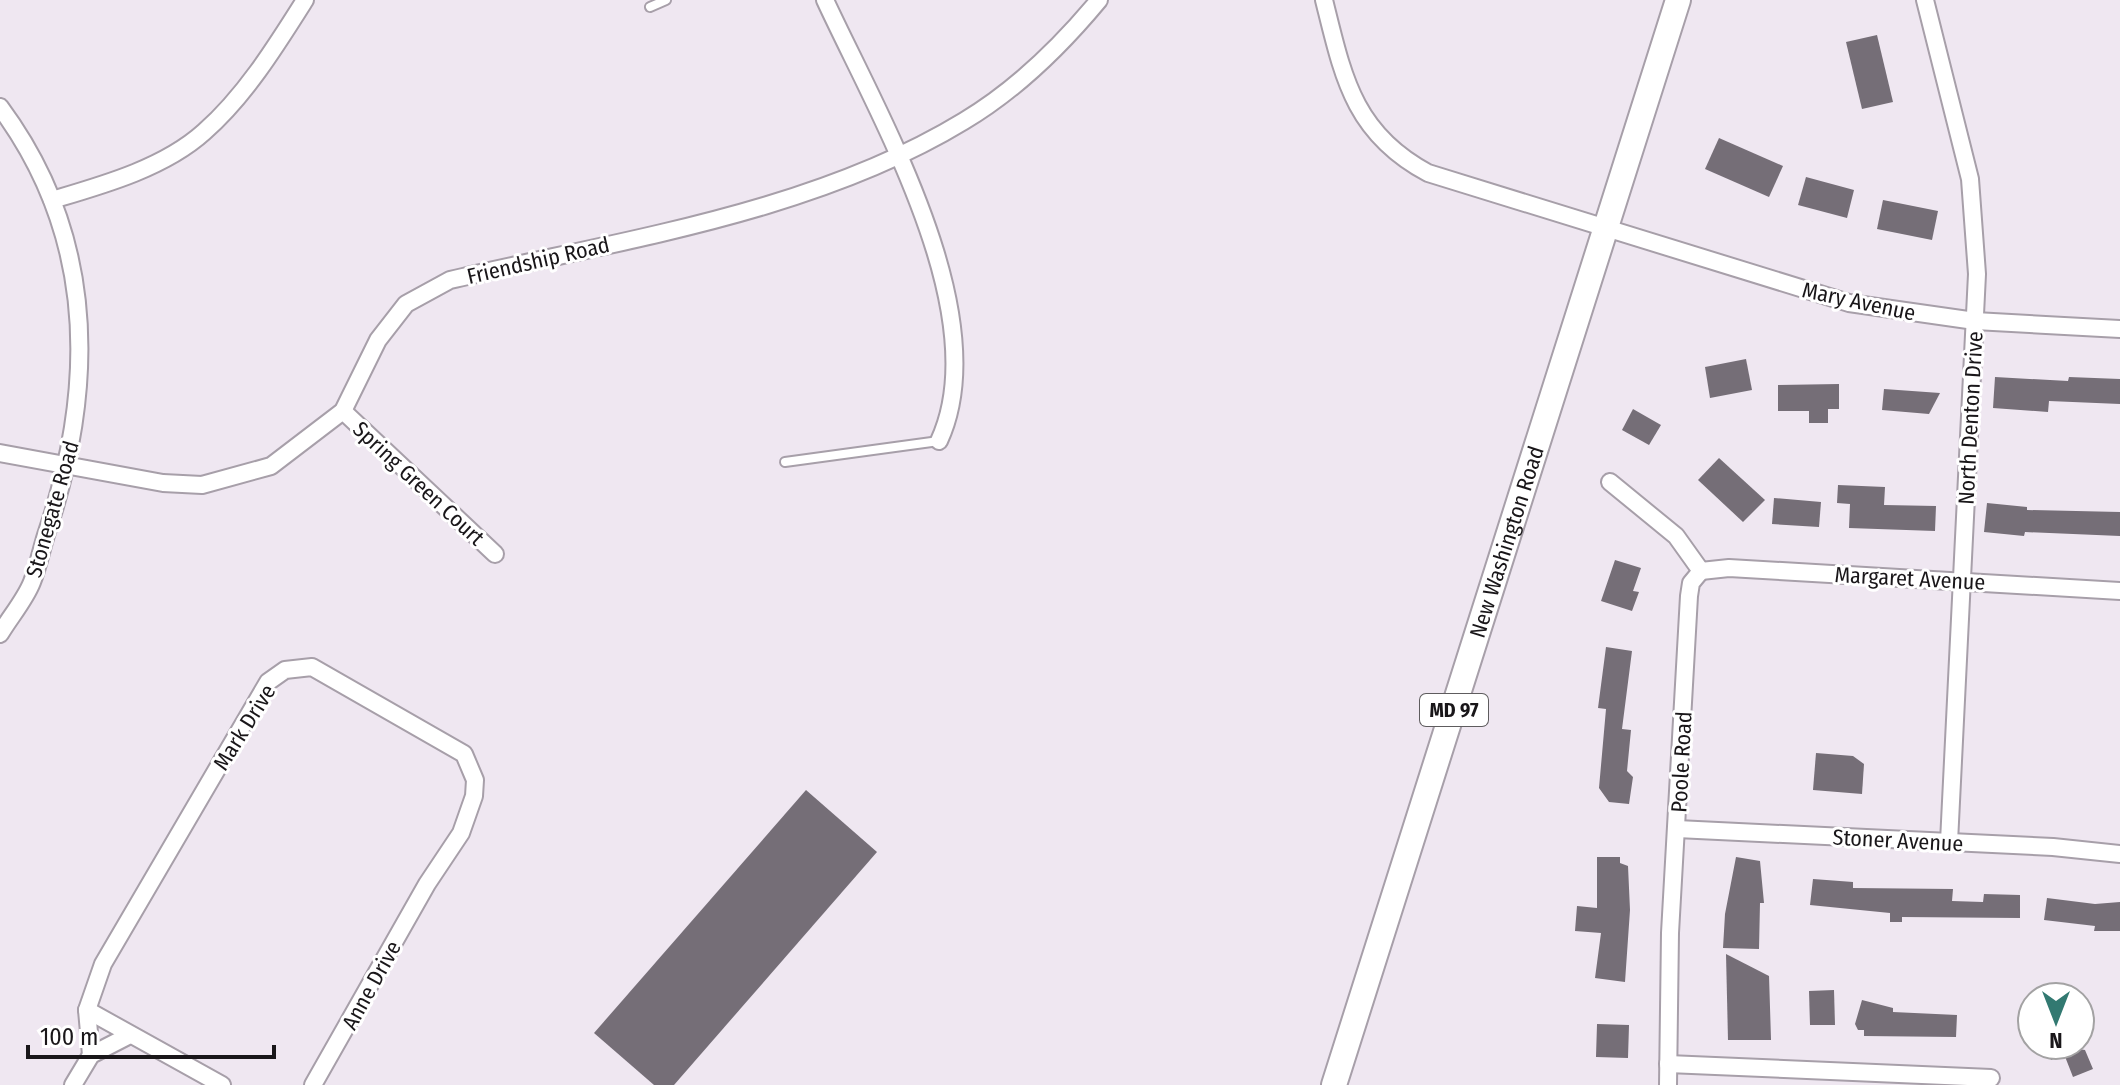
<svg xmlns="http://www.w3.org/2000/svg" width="2120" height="1085" font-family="'Fira Sans Condensed',sans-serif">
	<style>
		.building { fill: #756e77 }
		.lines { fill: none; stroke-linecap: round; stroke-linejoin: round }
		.lane-casing { stroke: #a79fa9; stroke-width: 12 }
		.street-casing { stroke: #a79fa9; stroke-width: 20 }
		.primary-casing { stroke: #a79fa9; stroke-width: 28 }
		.lane { stroke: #fff; stroke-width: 8 }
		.street { stroke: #fff; stroke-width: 16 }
		.primary { stroke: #fff; stroke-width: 24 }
		.labels { text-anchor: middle; stroke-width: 6; stroke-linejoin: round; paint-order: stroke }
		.shield { fill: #fff; stroke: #5e5c5e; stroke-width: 2 }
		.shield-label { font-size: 20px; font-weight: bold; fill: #191619 }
		.street-label { font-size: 22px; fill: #191619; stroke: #fff }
	</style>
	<rect width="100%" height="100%" fill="#efe7f1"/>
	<!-- building -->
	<g class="building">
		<path d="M1877 35 1893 102 1862 109 1846 42Z"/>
		<path d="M1719 138 1783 166 1769 197 1705 169Z"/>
		<path d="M1806 177 1854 190 1847 218 1798 205Z"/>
		<path d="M1883 200 1938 211 1932 240 1877 229Z"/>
		<path d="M1746 359 1752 390 1710 398 1705 367Z"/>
		<path d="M1995 377 2068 381 2069 377 2120 379V404L2049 401 2048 412 1993 408Z"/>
		<path d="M1839 384V409H1828V423H1809V411H1778V385Z"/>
		<path d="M1884 389 1940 393 1929 414 1882 410Z"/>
		<path d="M1633 409 1661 425 1649 445 1622 430Z"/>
		<path d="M1719 458 1765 500 1743 522 1698 480Z"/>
		<path d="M1838 485 1885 487 1884 505 1936 506 1935 531 1849 528 1850 504 1837 503Z"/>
		<path d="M1774 498 1821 502 1819 527 1772 524Z"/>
		<path d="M1987 503 2027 507V510L2120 512V536L2025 532 2024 536 1984 532Z"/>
		<path d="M1615 560 1641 568 1633 591 1639 592 1632 611 1601 601Z"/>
		<path d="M1606 647 1632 651 1622 729 1631 730 1627 771 1633 777 1629 804 1609 802 1599 788 1606 709 1598 708Z"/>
		<path d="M1816 753 1853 756 1864 764 1862 794 1813 790Z"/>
		<path d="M806 790 877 852 674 1085H654L594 1033Z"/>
		<path d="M1597 857H1620V863L1628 866 1630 910 1625 982 1595 978 1601 933 1575 931 1577 906 1597 908Z"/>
		<path d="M1736 857 1760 861 1764 903H1760L1759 949 1723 948 1725 914Z"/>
		<path d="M1813 879 1853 882V888L1953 889 1952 901 1983 902 1984 894 2020 895V918L1902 917V922H1890V913L1810 905Z"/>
		<path d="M2047 898 2095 904 2120 902V931H2094L2095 926 2044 920Z"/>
		<path d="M1726 954 1769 976 1771 1040H1728Z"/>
		<path d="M1834 990 1835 1025H1810L1809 991Z"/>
		<path d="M1862 1000 1893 1008V1012L1957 1015 1956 1037 1864 1036V1030H1858L1855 1024Z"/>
		<path d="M1597 1024 1629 1025 1628 1058 1596 1057Z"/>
		<path d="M2045 1045H2086L2079 1049 2085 1050 2093 1069 2073 1077 2064 1054 2051 1060Z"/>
	</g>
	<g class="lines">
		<!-- lane casing -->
		<g class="lane-casing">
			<g id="lane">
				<path d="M650 7 666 0"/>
				<path d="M785 462 939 441"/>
			</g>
		</g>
		<!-- street casing -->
		<g class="street-casing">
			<g id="street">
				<path d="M825 0C878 115 997 316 939 441"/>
				<path d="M1324 0C1343 76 1353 133 1428 173L1849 303 1975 321 2120 329"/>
				<path d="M1925 0 1970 179 1977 274 1949 842"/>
				<path d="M0 107C97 238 96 387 46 535 41 551 38 567 32 582 25 600 10 617 0 634"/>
				<path d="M52 200C103 185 164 168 204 132 245 96 276 46 305 0"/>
				<path d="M343 411 495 554"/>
				<path d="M0 453 163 483 202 485 271 466 343 411 378 340 406 304 450 280C619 240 813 213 964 121 1016 90 1060 47 1099 0"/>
				<path d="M1610 482 1676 536 1701 571"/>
				<path d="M1701 571 1729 568 2120 591"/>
				<path d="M1677 829 2053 847 2120 854"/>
				<path d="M87 1010 222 1085"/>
				<path d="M91 1055 87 1010 103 964 268 682 285 670 312 667 464 754 475 780 474 796 461 833 427 884 313 1085"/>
				<path d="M1668 1064 1991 1078"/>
				<path d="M73 1085 91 1055 128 1036"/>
				<path d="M1668 1085 1670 933 1689 596 1691 583 1701 571"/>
			</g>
		</g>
		<!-- primary casing -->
		<g class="primary-casing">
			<g id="primary">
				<path id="s1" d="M1334 1085 1678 0"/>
			</g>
		</g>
		<!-- lane -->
		<use href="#lane" class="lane"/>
		<!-- street -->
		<use href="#street" class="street"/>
		<!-- primary -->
		<use href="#primary" class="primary"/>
	</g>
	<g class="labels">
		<!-- shield labels -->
		<rect class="shield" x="1420" y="694" width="68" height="32" rx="6"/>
		<g class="shield-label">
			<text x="1454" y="717">MD 97</text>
		</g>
		<!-- street labels -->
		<g class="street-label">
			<text transform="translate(538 260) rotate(-13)" y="8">Friendship Road</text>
			<text transform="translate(1859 301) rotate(12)" y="8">Mary Avenue</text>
			<text transform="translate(1970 418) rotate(-87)" y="8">North Denton Drive</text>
			<text transform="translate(419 483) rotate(43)" y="8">Spring Green Court</text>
			<text transform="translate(52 509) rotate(-74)" y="8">Stonegate Road</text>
			<text dy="8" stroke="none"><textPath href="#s1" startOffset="570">New Washington Road</textPath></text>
			<text transform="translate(1910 578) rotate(3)" y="8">Margaret Avenue</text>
			<text transform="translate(244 727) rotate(-58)" y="8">Mark Drive</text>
			<text transform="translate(1681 762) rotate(-87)" y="8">Poole Road</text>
			<text transform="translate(1898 840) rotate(3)" y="8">Stoner Avenue</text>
			<text transform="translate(371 985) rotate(-61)" y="8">Anne Drive</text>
		</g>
	</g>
	<!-- north arrow -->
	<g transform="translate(2056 1021) rotate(180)"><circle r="38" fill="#ffffff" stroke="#a3a2a3" stroke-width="2"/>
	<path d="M0-6L14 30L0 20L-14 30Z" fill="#327971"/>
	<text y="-12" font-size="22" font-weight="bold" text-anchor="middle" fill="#191619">N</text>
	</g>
	<!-- scale -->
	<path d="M28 1045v12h246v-12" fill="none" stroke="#191619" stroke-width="4"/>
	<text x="40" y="1045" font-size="24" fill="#191619" stroke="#ffffff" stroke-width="6" paint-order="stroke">100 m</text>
</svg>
